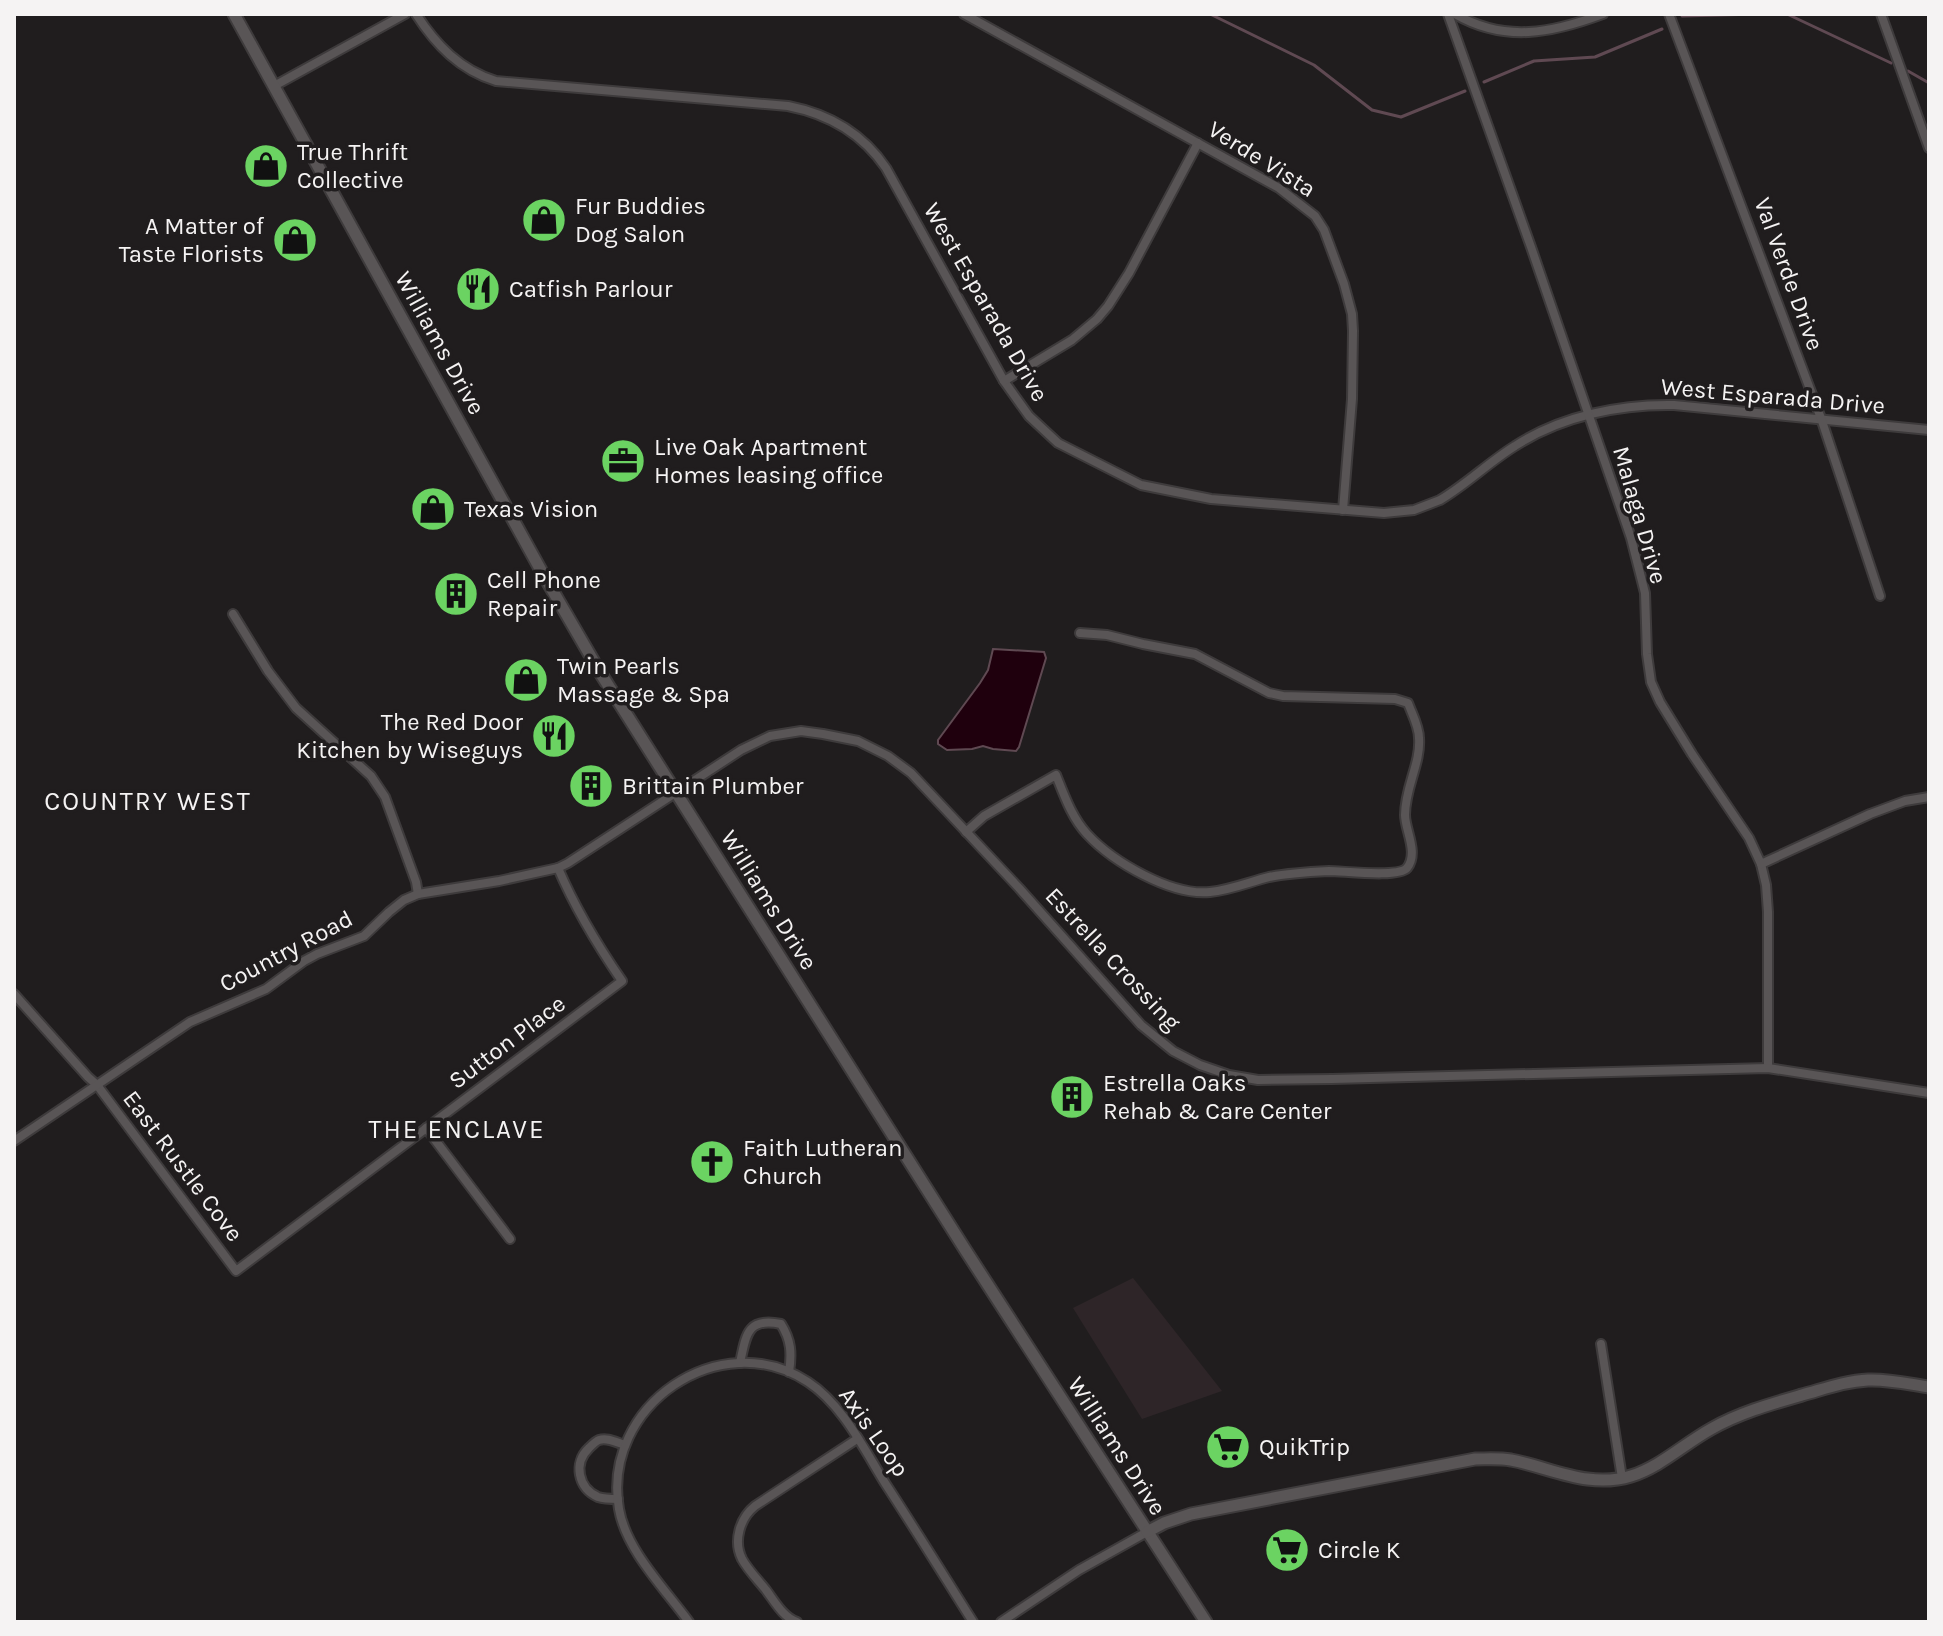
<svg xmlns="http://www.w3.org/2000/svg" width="1943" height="1636" font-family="Karla,sans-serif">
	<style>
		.built { fill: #2e2528 }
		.water { fill: #1f000d; stroke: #5f4952; stroke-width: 2 }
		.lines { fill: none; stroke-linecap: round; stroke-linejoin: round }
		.stream { stroke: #5f4952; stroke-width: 3 }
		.street-casing { stroke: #3e3b3c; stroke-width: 12 }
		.secondary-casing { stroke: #3e3b3c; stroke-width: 15 }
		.street { stroke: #595556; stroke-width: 8 }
		.secondary { stroke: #595556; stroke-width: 11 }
		.labels { text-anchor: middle; stroke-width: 7; stroke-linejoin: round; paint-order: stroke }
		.poi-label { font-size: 24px; fill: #f5f3f3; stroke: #201d1e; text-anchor: start }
		.street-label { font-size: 24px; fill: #f5f3f3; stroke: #201d1e }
		.neighbourhood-label { font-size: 26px; letter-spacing: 2px; fill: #f5f3f3; stroke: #201d1e }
	</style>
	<rect width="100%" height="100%" fill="#201d1e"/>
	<!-- built -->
	<path class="built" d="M1133 1278 1222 1391 1142 1419 1073 1308Z"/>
	<!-- water -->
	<path class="water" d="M993 649 1044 652 1046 658 1019 747 1016 751 993 749 983 746 972 749 947 750 938 744V740L980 683 988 670Z"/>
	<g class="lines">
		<!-- stream -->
		<g class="stream">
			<path d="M1210 14 1314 65 1372 110 1401 117 1465 91"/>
			<path d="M1787 14 1891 63"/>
			<path d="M1682 16 1758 14"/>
			<path d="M1908 71 1929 83"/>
			<path d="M1484 82 1534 61 1595 57 1662 29"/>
		</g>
		<!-- street casing -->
		<g class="street-casing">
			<g id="street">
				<path d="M416 14C436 45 460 70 496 81L788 106C829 114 863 134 886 168L1004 381 1029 416 1058 443 1141 485 1211 499 1384 513 1414 510 1440 500C1467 484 1489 462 1515 446 1561 416 1620 404 1674 405L1929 430"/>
				<path d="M964 14 1279 188 1315 216 1324 230 1344 284 1352 314 1353 331 1352 399 1343 510"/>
				<path d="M1448 14 1531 247 1631 538 1645 593 1647 654 1651 682 1660 702 1692 754 1749 838 1761 864 1766 885 1768 912V1068"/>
				<path d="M1455 14C1505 43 1552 33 1603 14"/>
				<path d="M1669 14 1822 421 1880 596"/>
				<path d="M1881 14 1929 148"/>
				<path d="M274 86 405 14"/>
				<path d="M1004 381 1072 340 1097 319 1108 306 1129 273 1198 143"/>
				<path d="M233 614 268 671 296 708 371 776 385 797 416 882 418 894"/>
				<path d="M966 832 984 816 1056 775C1064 795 1072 818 1087 834 1113 862 1171 896 1210 892 1231 890 1249 882 1269 877 1289 873 1309 872 1329 871 1344 871 1398 878 1407 868 1419 853 1405 830 1405 815 1405 787 1421 763 1419 738 1419 726 1412 714 1408 703L1395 699 1283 696 1269 693 1195 654 1143 644 1107 635 1080 633"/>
				<path d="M1761 864 1870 814 1905 801 1929 797"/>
				<path d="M14 994 88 1077 97 1085 236 1271 622 981C598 946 575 908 558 868"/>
				<path d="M426 1128 510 1239"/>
				<path d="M14 1141 190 1022 266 989 304 961 317 954 364 936 389 912 404 900 418 894 499 881 558 868 568 863 741 750 770 736 801 731 823 734 858 741 888 756 911 773 943 807 1019 888 1141 1025 1173 1051 1200 1065 1229 1075 1258 1080 1332 1079 1768 1068 1929 1093"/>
				<path d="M1601 1344 1622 1478"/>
				<path d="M740 1363C746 1335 747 1317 781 1324 791 1340 792 1353 789 1372"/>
				<path d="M618 1499C611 1499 604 1499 598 1497 578 1488 573 1463 589 1448 592 1445 596 1441 599 1440 608 1437 617 1443 625 1445"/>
				<path d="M689 1622C665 1589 626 1550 619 1509 601 1406 720 1324 808 1382 842 1404 864 1449 885 1483 915 1529 944 1576 973 1622"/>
				<path d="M797 1622C783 1617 775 1602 766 1590 758 1580 748 1570 742 1559 733 1541 740 1518 755 1506L857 1439"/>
				<path d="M1001 1622 1079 1570 1147 1532"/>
			</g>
		</g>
		<!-- secondary casing -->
		<g class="secondary-casing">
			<g id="secondary">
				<path d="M234 14 543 574 601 674 966 1251 1206 1622"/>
				<path d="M1147 1532 1164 1523 1191 1514 1475 1459C1487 1459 1499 1458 1511 1460 1552 1468 1589 1489 1631 1476 1660 1467 1684 1444 1711 1429 1739 1413 1771 1404 1802 1395 1824 1389 1845 1381 1868 1380 1888 1379 1909 1384 1929 1387"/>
			</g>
		</g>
		<!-- street -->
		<use href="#street" class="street"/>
		<!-- secondary -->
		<use href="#secondary" class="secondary"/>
	</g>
	<!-- icons -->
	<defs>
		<g id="shop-disc" transform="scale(2.3)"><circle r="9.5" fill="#6bd362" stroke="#201d1e"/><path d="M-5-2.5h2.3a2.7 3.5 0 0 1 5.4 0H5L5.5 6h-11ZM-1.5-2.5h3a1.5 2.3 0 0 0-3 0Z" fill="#111"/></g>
		<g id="restaurant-disc" transform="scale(2.3)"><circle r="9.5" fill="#6bd362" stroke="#201d1e"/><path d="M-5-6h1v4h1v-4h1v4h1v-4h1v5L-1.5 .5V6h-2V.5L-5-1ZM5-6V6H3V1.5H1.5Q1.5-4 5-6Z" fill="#111"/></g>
		<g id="office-disc" transform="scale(2.3)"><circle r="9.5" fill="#6bd362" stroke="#201d1e"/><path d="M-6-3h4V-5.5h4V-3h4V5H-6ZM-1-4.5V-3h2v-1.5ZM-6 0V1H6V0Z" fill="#111"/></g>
		<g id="building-disc" transform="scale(2.3)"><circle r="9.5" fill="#6bd362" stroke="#201d1e"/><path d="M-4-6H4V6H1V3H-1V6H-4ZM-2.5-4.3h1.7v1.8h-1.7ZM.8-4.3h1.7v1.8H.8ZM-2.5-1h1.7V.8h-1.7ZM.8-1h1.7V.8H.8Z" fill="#111"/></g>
		<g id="church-disc" transform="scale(2.3)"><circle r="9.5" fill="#6bd362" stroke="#201d1e"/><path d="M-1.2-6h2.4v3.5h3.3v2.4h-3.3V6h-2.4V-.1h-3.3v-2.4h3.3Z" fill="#111"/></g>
		<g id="supermarket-disc" transform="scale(2.3)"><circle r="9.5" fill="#6bd362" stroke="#201d1e"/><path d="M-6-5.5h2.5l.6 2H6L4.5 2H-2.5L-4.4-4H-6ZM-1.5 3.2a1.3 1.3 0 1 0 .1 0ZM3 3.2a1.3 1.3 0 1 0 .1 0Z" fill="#111"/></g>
	</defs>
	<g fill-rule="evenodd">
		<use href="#shop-disc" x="266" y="166"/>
		<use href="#shop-disc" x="544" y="220"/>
		<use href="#shop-disc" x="295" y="240"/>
		<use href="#restaurant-disc" x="478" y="289"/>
		<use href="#office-disc" x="623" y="461"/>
		<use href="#shop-disc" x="433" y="509"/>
		<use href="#building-disc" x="456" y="594"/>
		<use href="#shop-disc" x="526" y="680"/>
		<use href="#restaurant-disc" x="554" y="736"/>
		<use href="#building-disc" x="591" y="786"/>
		<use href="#building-disc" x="1072" y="1097"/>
		<use href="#church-disc" x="712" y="1162"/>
		<use href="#supermarket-disc" x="1228" y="1447"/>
		<use href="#supermarket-disc" x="1287" y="1550"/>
	</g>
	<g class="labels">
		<!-- poi labels -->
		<g class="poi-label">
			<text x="297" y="160">True Thrift<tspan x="297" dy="28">Collective</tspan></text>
			<text x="575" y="214">Fur Buddies<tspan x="575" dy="28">Dog Salon</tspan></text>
			<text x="264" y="234" text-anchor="end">A Matter of<tspan x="264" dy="28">Taste Florists</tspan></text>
			<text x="509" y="297">Catfish Parlour</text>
			<text x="654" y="455">Live Oak Apartment<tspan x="654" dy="28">Homes leasing office</tspan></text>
			<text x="464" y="517">Texas Vision</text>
			<text x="487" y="588">Cell Phone<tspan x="487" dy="28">Repair</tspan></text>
			<text x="557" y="674">Twin Pearls<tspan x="557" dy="28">Massage &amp; Spa</tspan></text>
			<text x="523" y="730" text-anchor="end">The Red Door<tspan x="523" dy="28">Kitchen by Wiseguys</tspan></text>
			<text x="622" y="794">Brittain Plumber</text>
			<text x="1103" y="1091">Estrella Oaks<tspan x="1103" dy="28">Rehab &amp; Care Center</tspan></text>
			<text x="743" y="1156">Faith Lutheran<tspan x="743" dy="28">Church</tspan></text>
			<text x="1259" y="1455">QuikTrip</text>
			<text x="1318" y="1558">Circle K</text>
		</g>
		<!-- street labels -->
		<g class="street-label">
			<text transform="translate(1262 159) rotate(32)" y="8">Verde Vista</text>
			<text transform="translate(1789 274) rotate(70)" y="8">Val Verde Drive</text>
			<text transform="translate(986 302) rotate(60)" y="8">West Esparada Drive</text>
			<text transform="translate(440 343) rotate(61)" y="8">Williams Drive</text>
			<text transform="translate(1773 396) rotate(5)" y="8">West Esparada Drive</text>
			<text transform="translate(1640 515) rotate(74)" y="8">Malaga Drive</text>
			<text transform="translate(769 900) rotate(58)" y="8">Williams Drive</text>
			<text transform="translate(286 951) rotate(-28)" y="8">Country Road</text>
			<text transform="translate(1113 959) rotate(47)" y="8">Estrella Crossing</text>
			<text transform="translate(507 1042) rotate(-37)" y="8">Sutton Place</text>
			<text transform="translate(183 1166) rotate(53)" y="8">East Rustle Cove</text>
			<text transform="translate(874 1432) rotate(55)" y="8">Axis Loop</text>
			<text transform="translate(1117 1446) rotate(57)" y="8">Williams Drive</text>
		</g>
		<!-- neighbourhood labels -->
		<g class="neighbourhood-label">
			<text x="148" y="810">COUNTRY WEST</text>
			<text x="457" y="1138">THE ENCLAVE</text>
		</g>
	</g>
	<!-- border -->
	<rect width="1943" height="1636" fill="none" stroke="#f5f3f3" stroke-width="32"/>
</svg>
